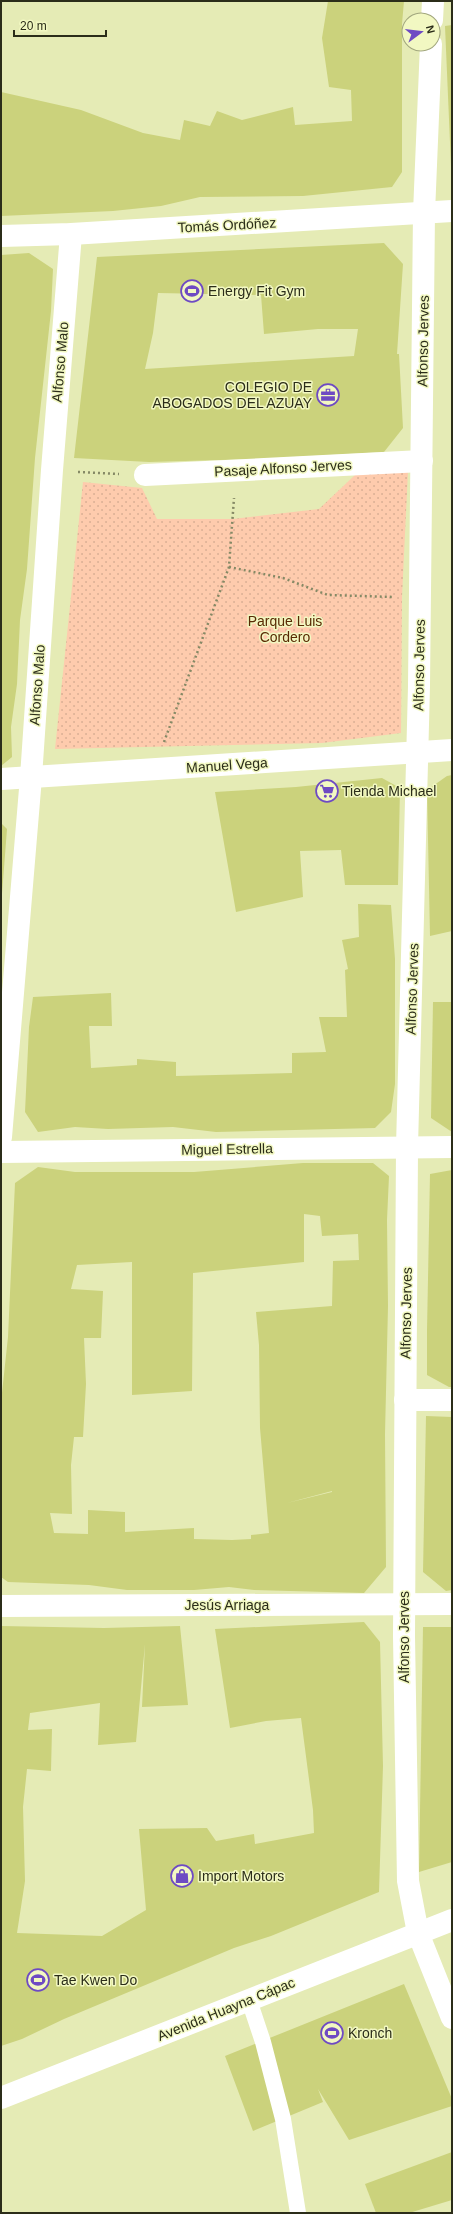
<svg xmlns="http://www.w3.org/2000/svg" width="453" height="2214" font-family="Arial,sans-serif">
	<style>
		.park { fill: url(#park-dots) }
		.building { fill: #cbd27c; fill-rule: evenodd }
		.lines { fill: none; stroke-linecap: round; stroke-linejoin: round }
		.path { stroke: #858965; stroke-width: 2.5; stroke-dasharray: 2 3; stroke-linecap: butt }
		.service { stroke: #fff; stroke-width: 16 }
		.minor { stroke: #fff; stroke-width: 22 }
		.tertiary { stroke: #fff; stroke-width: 22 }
		.labels { text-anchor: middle; stroke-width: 3; stroke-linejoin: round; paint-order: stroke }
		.street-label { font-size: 14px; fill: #2b2d19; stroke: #f2f8c2 }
		.poi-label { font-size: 14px; fill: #2b2d19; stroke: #f2f8c2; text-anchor: start }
		.park-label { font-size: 14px; fill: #592a04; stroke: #f2f8c2 }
	</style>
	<defs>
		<pattern id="park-dots" width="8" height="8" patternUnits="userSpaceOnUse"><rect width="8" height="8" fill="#fecbad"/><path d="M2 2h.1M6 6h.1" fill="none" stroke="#daaf94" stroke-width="1.8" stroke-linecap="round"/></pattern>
	</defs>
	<rect width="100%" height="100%" fill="#e5ebb5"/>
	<!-- park -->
	<path class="park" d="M408 471 402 597 401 733 322 743 55 749 83 482 142 488 157 519H233L319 509 355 475Z"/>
	<!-- building -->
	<g class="building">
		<path d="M328 1H404L402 24V172L392 187 303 196 200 197 161 206 113 211 1 216V92L81 110 143 133 180 140 184 120 210 126 217 111 242 120 293 107 295 125 352 121 351 90 329 87 322 38Z"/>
		<path d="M452 25V166H451L445 26Z"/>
		<path d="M384 243 403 264 397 354H399L403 428 384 452 259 459 149 462 74 458 97 257ZM158 293 261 295 264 334 318 329H358L354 356 145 369 153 333Z"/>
		<path d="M29 253 53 269 51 311 35 458 27 569 20 620 17 684 11 727 12 757 1 766V255Z"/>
		<path d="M452 775V931L430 936 427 790 447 776Z"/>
		<path d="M382 778 400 788 398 885H345L341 850 300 851 303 897 236 912 215 792 296 787Z"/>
		<path d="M1 823 7 829 2 894H1Z"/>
		<path d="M358 904 391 905 395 959V1084L391 1112 375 1128 216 1132 173 1127 108 1129 75 1127 38 1132 25 1112 29 1027 33 997 111 993 112 1026H89L91 1068 137 1065V1059L176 1062V1076L292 1073V1053L326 1052 319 1017H347L345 970 348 969 342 940 359 937Z"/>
		<path d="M433 1002H452V1132L431 1118Z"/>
		<path d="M303 1163H373L389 1176 387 1220 388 1306 385 1434 386 1567 364 1593 254 1590 229 1587 194 1590H127L89 1585 8 1582 1 1577V1402L8 1337 15 1183 38 1167 75 1172H194ZM304 1214 320 1216 322 1236 358 1234 359 1260 333 1261 332 1306 256 1312 259 1345 260 1428 269 1533 251 1535V1539L232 1540 194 1539V1528L125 1532V1512L88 1510V1534L54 1533 50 1513 72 1514 71 1465 74 1437H83L86 1384 84 1338H101L103 1291 71 1289 77 1265 132 1262V1395L192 1391 193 1273 304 1262ZM332 1491V1492L287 1503Z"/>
		<path d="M452 1170V1387H449L427 1375V1331L430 1174Z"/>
		<path d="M426 1416 452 1417V1590L446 1591 423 1572Z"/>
		<path d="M364 1622 380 1642 383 1766 379 1892 271 1936 234 1948 64 2019 22 2039 1 2046V1626L104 1628 180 1626 188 1705 142 1707 145 1644 136 1742 98 1745 100 1703 30 1713 28 1730 52 1729 51 1771 27 1769 23 1807 25 1881 17 1933 102 1936 146 1910 139 1829 207 1828 216 1841 254 1834 255 1844 314 1833 313 1810 301 1718 266 1721 230 1728 215 1629Z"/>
		<path d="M423 1627H452V1862L419 1872Z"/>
		<path d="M404 1984 452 2099V2106L349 2140 318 2089 323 2102 253 2131 225 2056Z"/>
		<path d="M452 2152V2200L409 2213H376L365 2184Z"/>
	</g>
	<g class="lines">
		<!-- path -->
		<g class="path">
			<path d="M78 472 119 474"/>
			<path d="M229 567 283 578 328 595 394 597"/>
			<path d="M164 742 229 567 234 498"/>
		</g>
		<!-- service -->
		<path class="service" d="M249 2000 263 2042 283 2119 298 2213"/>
		<!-- minor -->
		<g class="minor">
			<path d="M432 20 433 1"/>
			<path d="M431 44 424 213 419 686 407 1147 404 1636 408 1881 418 1933 452 2018"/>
			<path d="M1 236 71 234 452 211"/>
			<path d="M145 475 422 461"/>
			<path d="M1 779 452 750"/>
			<path d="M1 1137 31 777 52 470 71 234"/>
			<path d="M1 1152 452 1147"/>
			<path d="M405 1400H452"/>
			<path d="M1 1606 452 1604"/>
		</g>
		<!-- tertiary -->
		<path class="tertiary" d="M1 2098 452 1920"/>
	</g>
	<!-- icons -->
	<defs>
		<g id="stadium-ring" transform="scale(1.15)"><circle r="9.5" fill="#f2f8c2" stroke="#6e4ac3" stroke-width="1.5"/><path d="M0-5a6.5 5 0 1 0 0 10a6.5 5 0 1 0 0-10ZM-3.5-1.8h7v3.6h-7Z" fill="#6e4ac3"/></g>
		<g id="office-ring" transform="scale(1.15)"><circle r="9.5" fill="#f2f8c2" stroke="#6e4ac3" stroke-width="1.5"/><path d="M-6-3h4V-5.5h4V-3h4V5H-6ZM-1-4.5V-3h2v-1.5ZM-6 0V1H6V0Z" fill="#6e4ac3"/></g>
		<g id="supermarket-ring" transform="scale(1.15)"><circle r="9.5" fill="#f2f8c2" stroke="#6e4ac3" stroke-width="1.5"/><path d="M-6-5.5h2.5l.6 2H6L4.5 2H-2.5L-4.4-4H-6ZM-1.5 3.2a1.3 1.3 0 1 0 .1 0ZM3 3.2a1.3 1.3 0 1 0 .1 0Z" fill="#6e4ac3"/></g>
		<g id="shop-ring" transform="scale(1.15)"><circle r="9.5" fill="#f2f8c2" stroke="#6e4ac3" stroke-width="1.5"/><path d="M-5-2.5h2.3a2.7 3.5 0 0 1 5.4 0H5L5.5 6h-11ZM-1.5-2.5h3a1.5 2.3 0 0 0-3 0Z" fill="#6e4ac3"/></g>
	</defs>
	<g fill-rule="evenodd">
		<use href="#stadium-ring" x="192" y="291"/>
		<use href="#office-ring" x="328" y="395"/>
		<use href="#supermarket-ring" x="327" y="791"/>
		<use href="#shop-ring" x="182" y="1876"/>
		<use href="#stadium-ring" x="38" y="1980"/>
		<use href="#stadium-ring" x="332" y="2033"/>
	</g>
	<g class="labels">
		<!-- street labels -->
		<g class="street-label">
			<text transform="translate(227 225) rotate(-3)" y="5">Tomás Ordóñez</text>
			<text transform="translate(423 341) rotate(-89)" y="5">Alfonso Jerves</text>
			<text transform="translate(60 362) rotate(-85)" y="5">Alfonso Malo</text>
			<text transform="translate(283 468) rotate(-3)" y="5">Pasaje Alfonso Jerves</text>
			<text transform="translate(419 665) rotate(-89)" y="5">Alfonso Jerves</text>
			<text transform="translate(37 685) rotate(-86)" y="5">Alfonso Malo</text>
			<text transform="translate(227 765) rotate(-4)" y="5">Manuel Vega</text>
			<text transform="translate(412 989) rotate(-88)" y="5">Alfonso Jerves</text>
			<text transform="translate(227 1149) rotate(-1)" y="5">Miguel Estrella</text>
			<text transform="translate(406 1313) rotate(-89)" y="5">Alfonso Jerves</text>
			<text x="227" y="1610">Jesús Arriaga</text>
			<text transform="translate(404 1637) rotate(-90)" y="5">Alfonso Jerves</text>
			<text transform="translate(226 2009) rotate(-22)" y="5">Avenida Huayna Cápac</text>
		</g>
		<!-- poi labels -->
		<g class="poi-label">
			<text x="208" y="296">Energy Fit Gym</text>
			<text x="312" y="392" text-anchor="end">COLEGIO DE<tspan x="312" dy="16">ABOGADOS DEL AZUAY</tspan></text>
			<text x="342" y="796">Tienda Michael</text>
			<text x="198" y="1881">Import Motors</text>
			<text x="54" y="1985">Tae Kwen Do</text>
			<text x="348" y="2038">Kronch</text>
		</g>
		<!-- park labels -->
		<g class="park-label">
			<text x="285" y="626">Parque Luis<tspan x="285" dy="16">Cordero</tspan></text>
		</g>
	</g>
	<!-- border -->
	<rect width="453" height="2214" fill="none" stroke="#2b2d19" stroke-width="4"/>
	<!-- north arrow -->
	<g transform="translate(421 32) rotate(75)"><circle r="19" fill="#f2f8c2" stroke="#a2a77e"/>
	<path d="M0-3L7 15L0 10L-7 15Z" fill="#6e4ac3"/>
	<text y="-6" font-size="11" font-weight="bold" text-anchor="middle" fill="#2b2d19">N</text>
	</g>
	<!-- scale -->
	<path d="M14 30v6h92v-6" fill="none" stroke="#2b2d19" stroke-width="2"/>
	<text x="20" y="30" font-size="12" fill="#2b2d19" stroke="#f2f8c2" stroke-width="3" paint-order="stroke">20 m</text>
</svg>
